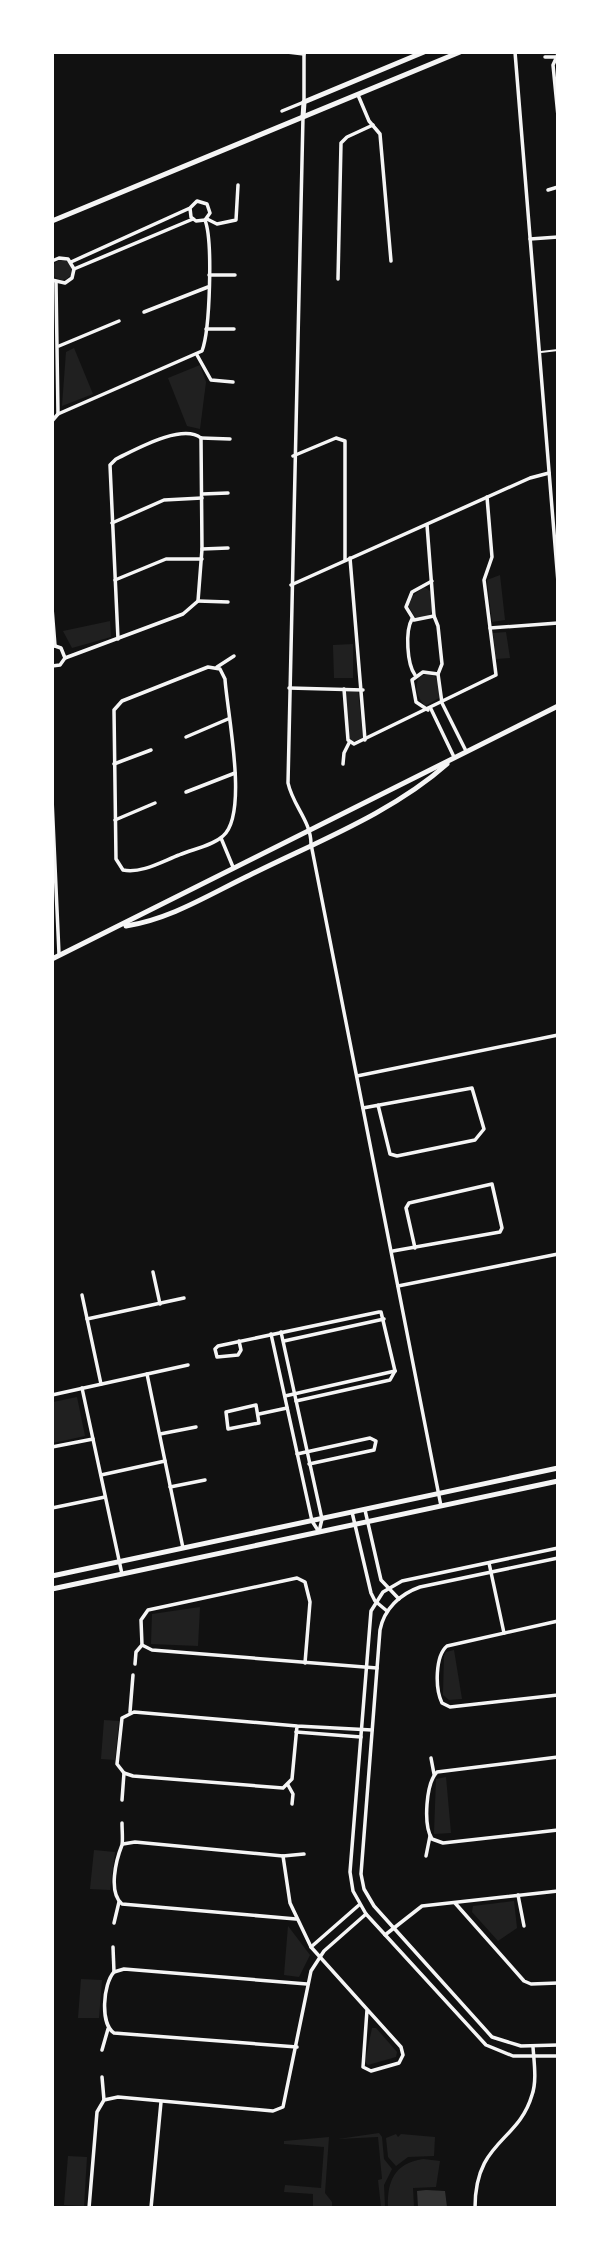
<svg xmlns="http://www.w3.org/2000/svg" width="610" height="2260" font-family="'Asap Condensed',sans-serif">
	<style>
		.green { fill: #202020 }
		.water { fill: #333 }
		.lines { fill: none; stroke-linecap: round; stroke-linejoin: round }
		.service { stroke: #f5f5f5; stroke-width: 2 }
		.minor { stroke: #f5f5f5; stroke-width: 3.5 }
		.tertiary { stroke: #f5f5f5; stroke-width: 5 }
	</style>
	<rect width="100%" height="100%" fill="#111"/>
	<!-- green -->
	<g class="green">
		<circle cx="62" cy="270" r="10"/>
		<path d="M74 348 93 394 62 406 66 352Z"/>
		<path d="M200 365 206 382 200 429 187 426 168 378Z"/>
		<path d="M500 575 505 620 492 622 487 580Z"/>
		<path d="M424 587 430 591 433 611 428 617H415L408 605 411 597Z"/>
		<path d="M110 621 111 637 72 648 63 631Z"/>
		<path d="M506 632 510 658 496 659 493 633Z"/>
		<path d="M353 644V678H334L333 645Z"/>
		<path d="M428 673C440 676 440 687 439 698L425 706C417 697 414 688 419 677Z"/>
		<path d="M344 690 358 691 363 738 351 742 348 737Z"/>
		<path d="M77 1397 85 1436 53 1443V1402Z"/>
		<path d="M200 1607 198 1646 151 1644 152 1614Z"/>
		<path d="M454 1650 462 1699 449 1700 443 1695 444 1656 446 1652Z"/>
		<path d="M104 1720 119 1721 115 1760 101 1759Z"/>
		<path d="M446 1777 451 1833 434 1834 436 1779Z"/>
		<path d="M94 1850 115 1852 110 1890 90 1889Z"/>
		<path d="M514 1901 517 1928 498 1941 472 1912 473 1906Z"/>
		<path d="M288 1926 310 1955 299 1977 284 1975Z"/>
		<path d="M81 1979 102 1980 99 2018H78Z"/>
		<path d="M372 2028H376L397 2052 396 2057 368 2065 365 2062Z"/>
		<path d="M379 2133 382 2137 384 2159 392 2169 384 2185 385 2207H381L378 2180 382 2179 378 2137 338 2139Z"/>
		<path d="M396 2134 398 2137 401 2134 435 2137 434 2156 408 2157 396 2166 388 2157 386 2138Z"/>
		<path d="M329 2137 325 2193 332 2202V2207H313V2194L284 2192 285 2185 321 2188 324 2147 284 2144V2141Z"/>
		<path d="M68 2156 87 2157 84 2206 64 2205Z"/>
		<path d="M423 2159 440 2161 436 2187 413 2188 414 2207H388C387 2181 395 2163 423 2159Z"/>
	</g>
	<!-- water -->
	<path class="water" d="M426 2190 445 2191 447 2207H418L417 2191Z"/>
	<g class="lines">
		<!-- service -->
		<path class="service" d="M541 352 558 350"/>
		<!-- minor -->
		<g class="minor">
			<path d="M287 52 304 54"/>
			<path d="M515 52 558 582"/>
			<path d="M558 54 553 65 558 116"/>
			<path d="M545 57H555"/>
			<path d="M358 95 369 121 380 134 391 261"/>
			<path d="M282 111 304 102V52"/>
			<path d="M303 117 288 783C293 806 311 821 311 844L441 1506"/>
			<path d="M548 190 558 187"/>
			<path d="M207 219 217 224 236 220 238 185"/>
			<path d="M530 239 558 237"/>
			<path d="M52 261 59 258 68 259 74 269 72 278 65 283 52 280"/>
			<path d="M71 262 190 208 197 201 207 204 210 213 205 220 196 221 191 217 190 208"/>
			<path d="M74 269 193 219"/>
			<path d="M209 275H235"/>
			<path d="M338 279 341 143 347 137 373 125"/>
			<path d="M144 312 208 287"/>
			<path d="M206 329H234"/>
			<path d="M59 346 119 321"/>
			<path d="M197 355 211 380 233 382"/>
			<path d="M58 414 202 351C210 330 213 241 205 220"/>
			<path d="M52 421 58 414 56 282"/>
			<path d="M201 438 230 439"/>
			<path d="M293 456 336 438 345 441V560"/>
			<path d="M202 494 228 493"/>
			<path d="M112 523 164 500 202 498"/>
			<path d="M427 525 434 616 438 626 442 664 438 674 442 703 466 751"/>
			<path d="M202 549 228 548"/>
			<path d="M350 558 365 740"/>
			<path d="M115 580 166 559H202"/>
			<path d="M432 581 412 592 406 607 414 620 434 616"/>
			<path d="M291 585 530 478 549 473"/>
			<path d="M198 601 228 602"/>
			<path d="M52 608 55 646"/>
			<path d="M412 619C405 631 407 664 415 675"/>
			<path d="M490 628 558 623"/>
			<path d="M118 639 110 465 116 459C135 450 182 423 201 438"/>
			<path d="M65 658 183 614 198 601 202 549 201 438"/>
			<path d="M52 666 60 665 65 658 61 648 55 646"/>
			<path d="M208 667 220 669 225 679C227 712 249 814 223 836 212 846 193 849 179 855 163 861 141 874 123 870L116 859 114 710 122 701Z"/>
			<path d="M217 667 234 656"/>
			<path d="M289 688 363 690"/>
			<path d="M344 689 348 740 354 744 496 675 484 580 492 557 487 497"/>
			<path d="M431 709 454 757"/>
			<path d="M428 710 416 702 412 680 423 672 438 674"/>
			<path d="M186 737 228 719"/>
			<path d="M114 764 151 750"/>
			<path d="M343 764 344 753 349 743"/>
			<path d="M186 792 235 773"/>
			<path d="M52 799 59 954"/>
			<path d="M115 820 155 803"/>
			<path d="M221 838 233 867"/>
			<path d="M357 1076 558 1035"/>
			<path d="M363 1108 472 1088 484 1129 475 1140 397 1156 390 1154 378 1105"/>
			<path d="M393 1251 500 1232 502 1228 492 1184 409 1203 406 1208 415 1248"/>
			<path d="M153 1272 160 1304"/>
			<path d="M398 1286 558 1254"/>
			<path d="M82 1295 101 1384"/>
			<path d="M87 1319 184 1298"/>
			<path d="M281 1332 322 1519 319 1532"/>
			<path d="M271 1334 312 1521 319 1532"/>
			<path d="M239 1341 241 1350 238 1355 217 1357 215 1349 218 1346 379 1312H381L395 1371"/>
			<path d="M284 1341 384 1319"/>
			<path d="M147 1374 183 1548"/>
			<path d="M82 1388 122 1574"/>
			<path d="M52 1395 188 1365"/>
			<path d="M285 1396 395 1371"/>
			<path d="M296 1401 390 1380 395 1371"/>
			<path d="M256 1405 259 1423 228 1429 226 1412Z"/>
			<path d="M259 1414 287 1408"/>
			<path d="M160 1434 196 1427"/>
			<path d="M52 1447 93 1439"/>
			<path d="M297 1454 370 1438 376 1441 374 1450 309 1464"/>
			<path d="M101 1475 165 1461"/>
			<path d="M170 1487 205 1480"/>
			<path d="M52 1508 105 1497"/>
			<path d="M365 1510 381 1580 399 1599"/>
			<path d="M352 1512 371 1593 375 1601 387 1611"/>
			<path d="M558 1548 402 1581 383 1592 371 1611 350 1872 353 1891 366 1914 486 2045 513 2056H558"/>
			<path d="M558 1558 420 1587C400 1594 384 1609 380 1630L361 1874 364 1889 374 1906 492 2037 521 2046 558 2045"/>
			<path d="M489 1563 504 1633"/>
			<path d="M558 1621 447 1646C435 1656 435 1689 442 1703L450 1707 558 1695"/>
			<path d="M142 1645 152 1650 377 1668"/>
			<path d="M135 1664 136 1652 142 1645 141 1620 148 1610 297 1578 305 1582 310 1602 305 1663"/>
			<path d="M130 1712 133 1675"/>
			<path d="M297 1726 292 1779 283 1788 133 1776 124 1773 117 1764 122 1718 134 1712 297 1726 372 1730"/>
			<path d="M296 1732 361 1737"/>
			<path d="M558 1757 437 1772C426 1783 423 1825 432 1839L443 1843 558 1830"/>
			<path d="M431 1758 434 1774"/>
			<path d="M288 1785 293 1794 292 1804"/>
			<path d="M122 1800 124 1773"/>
			<path d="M122 1823C122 1830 123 1840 122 1845 116 1860 108 1892 122 1904L296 1919"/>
			<path d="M123 1844 135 1842 283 1856 304 1854"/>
			<path d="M283 1856 290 1903 311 1947 401 2047 403 2055 399 2063 371 2071 363 2067 367 2010"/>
			<path d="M426 1856 430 1836"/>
			<path d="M518 1895 524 1926"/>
			<path d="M455 1903 524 1981 531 1984 558 1983"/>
			<path d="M114 1923 119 1902"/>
			<path d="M385 1935 422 1906 558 1891"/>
			<path d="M113 1947 114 1972"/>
			<path d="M311 1947 359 1905"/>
			<path d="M297 2047 114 2033C100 2024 103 1984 114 1972L124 1969 307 1984"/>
			<path d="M102 2050 108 2029"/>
			<path d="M102 2077 104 2100"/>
			<path d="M89 2208 97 2112 104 2100 118 2097 273 2111 283 2107 311 1971 324 1951 366 1914"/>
			<path d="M151 2208 161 2102"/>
			<path d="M475 2208C475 2140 518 2143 532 2095 537 2081 534 2062 533 2047"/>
		</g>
		<!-- tertiary -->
		<g class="tertiary">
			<path d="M303 117 304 102 424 52"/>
			<path d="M52 221 460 52"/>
			<path d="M126 926C171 919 210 894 250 875 316 842 392 813 447 764"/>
			<path d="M52 959 558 706"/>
			<path d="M52 1576 558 1468"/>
			<path d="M52 1589 558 1481"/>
		</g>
	</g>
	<!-- border -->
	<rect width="610" height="2260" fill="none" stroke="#ffffff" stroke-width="108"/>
</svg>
